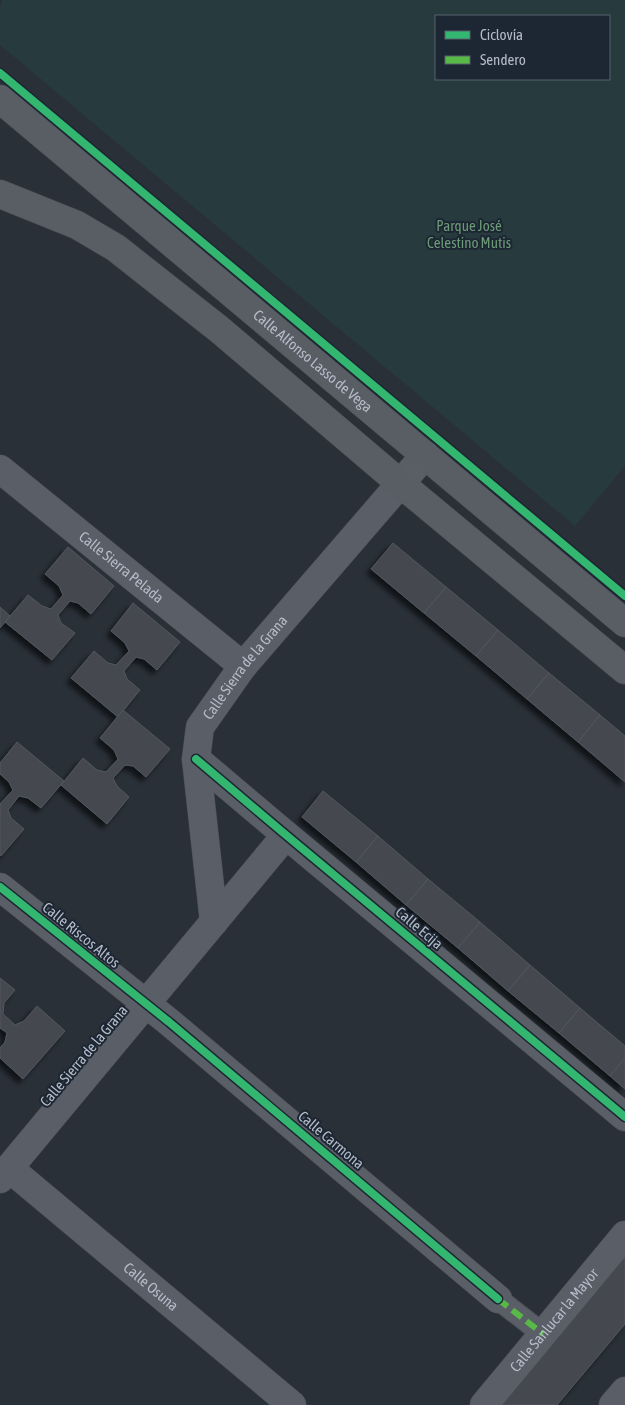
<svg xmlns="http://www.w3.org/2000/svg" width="625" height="1405" font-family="'Asap Condensed',sans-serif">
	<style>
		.green { fill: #273a3e; fill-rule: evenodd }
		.building { fill: #444950; stroke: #52575f; filter: url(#shadow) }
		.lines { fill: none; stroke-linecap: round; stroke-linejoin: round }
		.pedestrian-casing { stroke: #484c53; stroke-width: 23 }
		.minor-casing { stroke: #484c53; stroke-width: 29 }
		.secondary-casing { stroke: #484c53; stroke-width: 29 }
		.pedestrian { stroke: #5a5e66; stroke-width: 21 }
		.minor { stroke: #5a5e66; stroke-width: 28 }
		.secondary { stroke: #595d64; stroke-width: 28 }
		.quiet { stroke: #58b947; stroke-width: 6; stroke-dasharray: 12 6; stroke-linecap: butt }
		.cycleway-casing { stroke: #1d2633; stroke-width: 11 }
		.cycleway { stroke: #33b770; stroke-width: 8 }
		.labels { text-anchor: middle; stroke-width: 4; stroke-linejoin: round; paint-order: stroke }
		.park-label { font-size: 15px; fill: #6b9a76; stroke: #1d2633 }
		.street-label { font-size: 15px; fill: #b4bcc9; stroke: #1d2633 }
	</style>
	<defs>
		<filter id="shadow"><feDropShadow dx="-4.5" dy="4.5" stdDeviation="2.5" flood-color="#0009"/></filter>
	</defs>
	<rect width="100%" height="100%" fill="#2a3038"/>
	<!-- green -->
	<path class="green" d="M2 0H625V466L575 526 0 45V7ZM436 16H609V79H436Z"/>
	<!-- building -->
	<g class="building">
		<path d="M393 543 446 587 424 613 371 569Z"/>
		<path d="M68 547 114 586 91 614 78 603 70 601 58 615 61 623 75 633 52 660 5 622 28 595 42 606 51 609 63 595 59 586 45 574Z"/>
		<path d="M446 587 498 630 476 656 424 613Z"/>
		<path d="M133 603 180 642 157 670 144 659 136 657 124 671 127 679 140 690 118 717 71 678 94 651 108 663 116 665 129 651 125 643 111 631Z"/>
		<path d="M0 607 10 616 0 628Z"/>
		<path d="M498 630 549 673 527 699 476 656Z"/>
		<path d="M549 673 600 715 578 742 527 699Z"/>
		<path d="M123 710 170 749 146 777 133 766 125 765 113 778 117 786 129 797 107 824 61 785 83 758 97 770 106 772 118 759 114 750 100 738Z"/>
		<path d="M600 715 625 736V782L578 742Z"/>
		<path d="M17 742 64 781 41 808 28 798 19 796 8 810 11 818 24 829 1 856 0 854V804L13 790 9 782 0 774V763Z"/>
		<path d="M323 791 378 836 356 862 302 817Z"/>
		<path d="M378 836 428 879 406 905 356 862Z"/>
		<path d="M428 879 480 922 458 948 406 905Z"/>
		<path d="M480 922 530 965 508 991 458 948Z"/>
		<path d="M530 965 580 1008 559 1033 508 991Z"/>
		<path d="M0 978 15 990 4 1003 3 1014 15 1025 24 1021 37 1006 65 1031 23 1079 0 1058V1048L5 1042 7 1033 0 1028Z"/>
		<path d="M580 1008 625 1046V1058L610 1076 559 1033Z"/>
		<path d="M625 1058V1089L610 1076Z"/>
		<path d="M625 1257V1324L557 1405H501Z"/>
	</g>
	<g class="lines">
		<!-- pedestrian casing -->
		<g class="pedestrian-casing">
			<path id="pedestrian" d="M498 1299 543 1334"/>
		</g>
		<!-- minor casing -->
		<g class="minor-casing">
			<g id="minor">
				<path id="s1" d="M0 469 243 666"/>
				<path d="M196 759 286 835 625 1117"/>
				<path d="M0 887 169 1022 498 1299"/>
				<path id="s2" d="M214 922 196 759 200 727 243 666 425 455"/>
				<path id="s3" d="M9 1168 292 1405"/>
				<path d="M0 1179 286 835"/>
				<path id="s4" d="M484 1405 625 1235"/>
				<path d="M613 1405 625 1391"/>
			</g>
		</g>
		<!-- secondary casing -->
		<g class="secondary-casing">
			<g id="secondary">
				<path id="s5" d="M0 99 625 623"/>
				<path d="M0 194 77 225 116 248 220 330 401 484 625 670"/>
			</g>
		</g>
		<!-- pedestrian -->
		<use href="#pedestrian" class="pedestrian"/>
		<!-- minor -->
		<use href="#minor" class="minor"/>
		<!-- secondary -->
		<use href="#secondary" class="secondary"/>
		<!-- quiet -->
		<path class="quiet" d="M498 1299 543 1334"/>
		<!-- cycleway casing -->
		<g class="cycleway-casing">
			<g id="cycleway">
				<path d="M0 73 625 596"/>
				<path d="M196 759 286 835 625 1117"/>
				<path d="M0 887 169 1022 498 1299"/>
			</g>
		</g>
		<!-- cycleway -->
		<use href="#cycleway" class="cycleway"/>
	</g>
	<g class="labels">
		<!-- park labels -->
		<g class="park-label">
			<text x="469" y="231">Parque José<tspan x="469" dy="17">Celestino Mutis</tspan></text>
		</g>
		<!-- street labels -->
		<g class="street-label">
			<text dy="5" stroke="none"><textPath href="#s5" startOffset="408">Calle Alfonso Lasso de Vega</textPath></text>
			<text dy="5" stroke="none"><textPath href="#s1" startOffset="156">Calle Sierra Pelada</textPath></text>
			<text dy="5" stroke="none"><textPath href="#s2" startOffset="271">Calle Sierra de la Grana</textPath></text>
			<text transform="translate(419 928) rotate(40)" y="5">Calle Ecija</text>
			<text transform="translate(81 935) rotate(39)" y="5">Calle Riscos Altos</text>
			<text transform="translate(84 1056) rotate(-50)" y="5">Calle Sierra de la Grana</text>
			<text transform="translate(331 1140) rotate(40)" y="5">Calle Carmona</text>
			<text dy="5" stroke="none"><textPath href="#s3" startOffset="185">Calle Osuna</textPath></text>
			<text dy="5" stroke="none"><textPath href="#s4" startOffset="110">Calle Sanlucar la Mayor</textPath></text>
		</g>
	</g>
	<!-- legend -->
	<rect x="435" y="15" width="175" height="65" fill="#1d2633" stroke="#59626f"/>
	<rect x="445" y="31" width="25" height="8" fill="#33b770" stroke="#59626f"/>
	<text x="480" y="40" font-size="15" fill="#b4bcc9">Ciclovía</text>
	<rect x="445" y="56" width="25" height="8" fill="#58b947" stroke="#59626f"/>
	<text x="480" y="65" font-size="15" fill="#b4bcc9">Sendero</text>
</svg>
